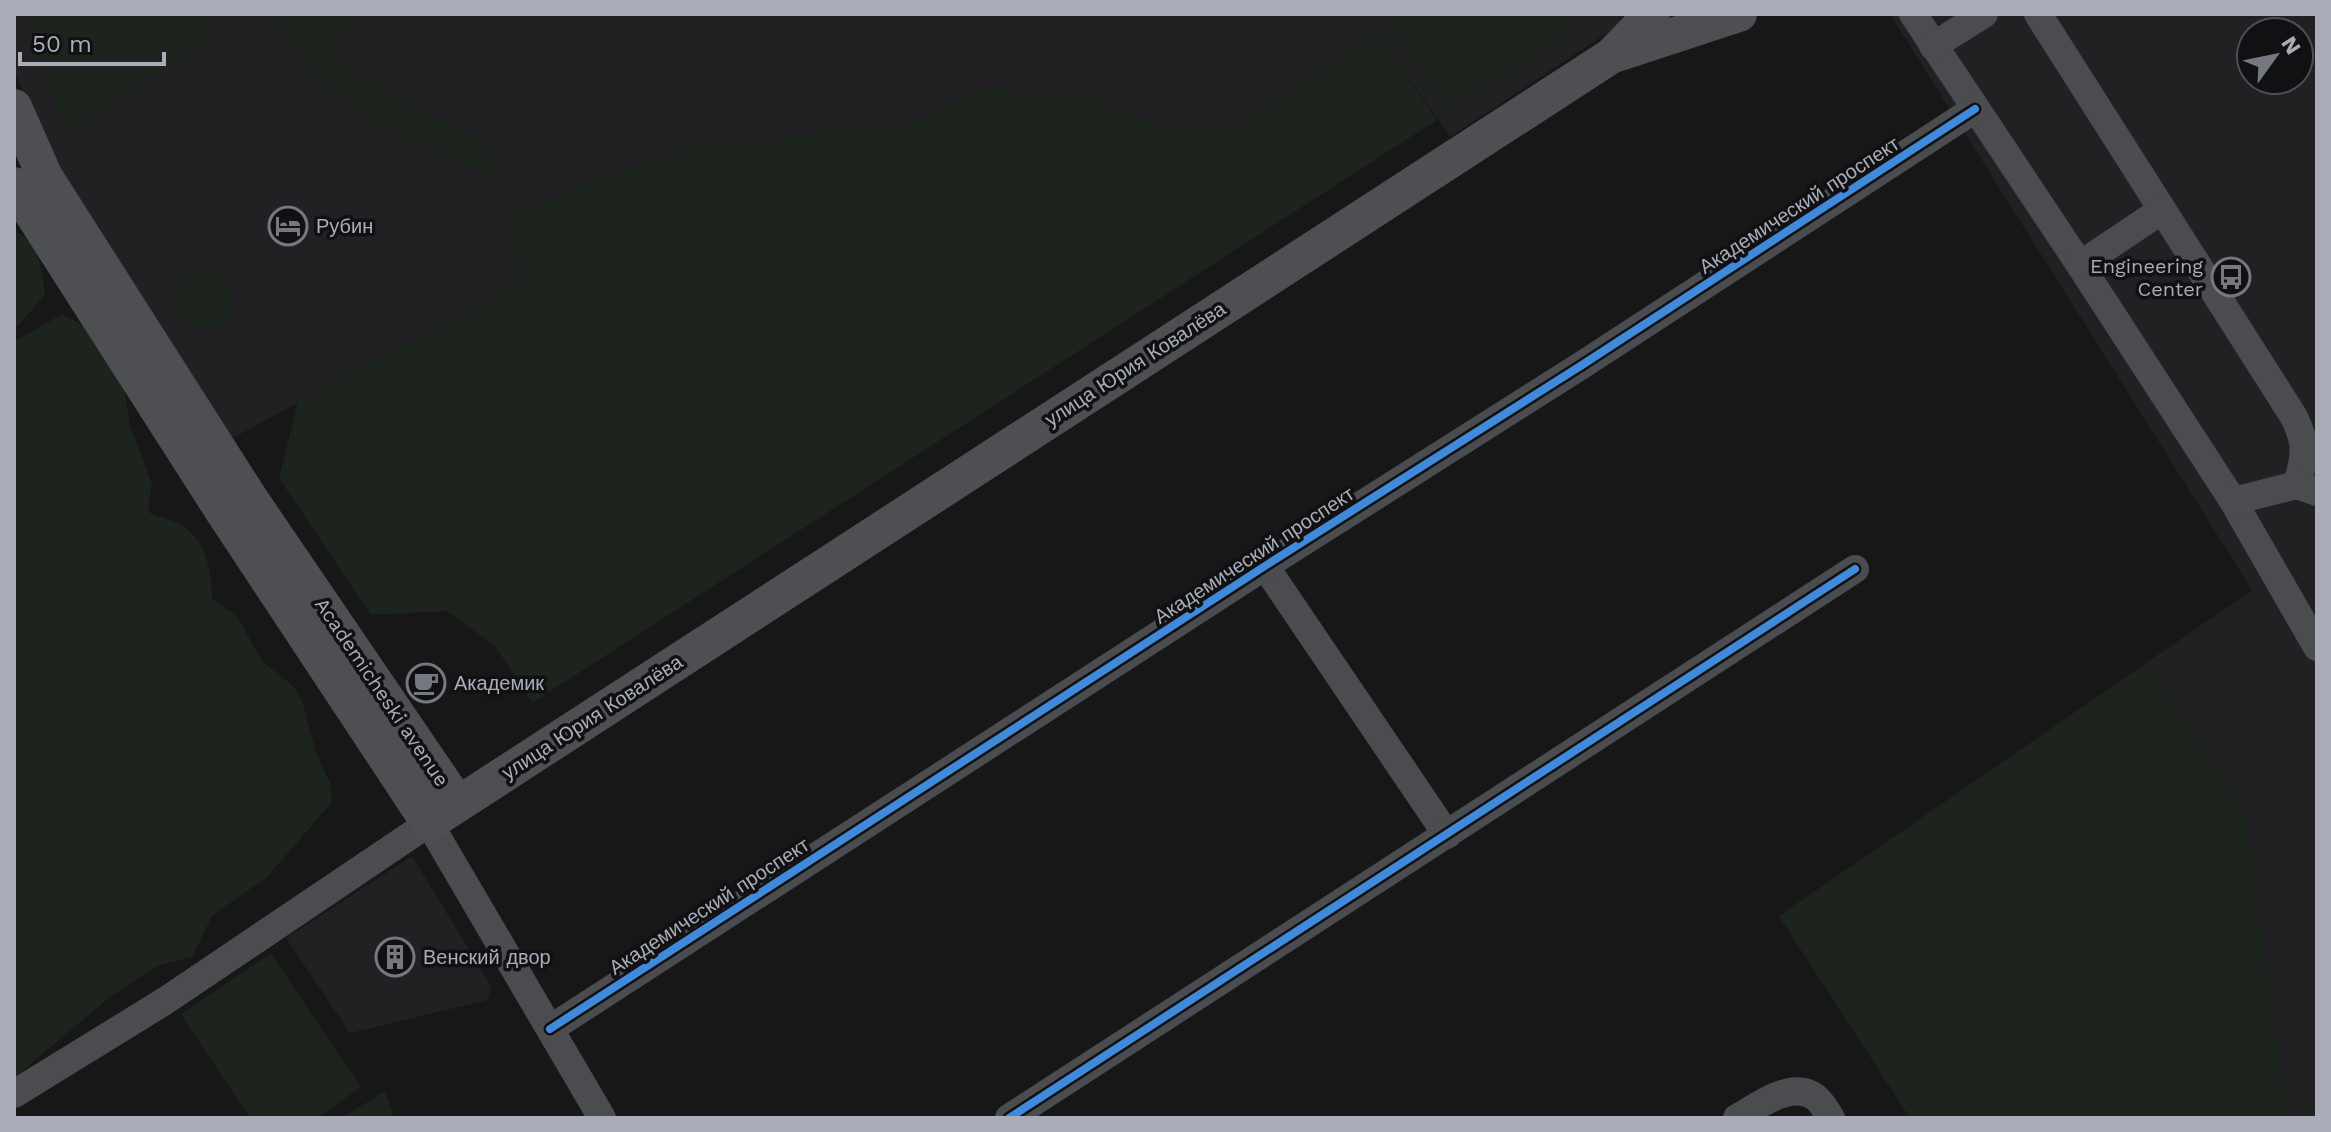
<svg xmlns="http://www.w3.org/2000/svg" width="2331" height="1132" font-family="'Work Sans',sans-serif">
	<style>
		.built { fill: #212123; fill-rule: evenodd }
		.green { fill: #1d241e }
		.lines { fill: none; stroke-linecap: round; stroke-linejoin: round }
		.minor { stroke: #4b4c50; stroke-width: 28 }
		.major { stroke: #4d4f52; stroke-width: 36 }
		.cycleway-casing { stroke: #111113; stroke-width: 13 }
		.cycleway { stroke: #408adc; stroke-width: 8 }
		.labels { text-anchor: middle; stroke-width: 7; stroke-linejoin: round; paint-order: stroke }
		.street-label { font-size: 20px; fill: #a8adb8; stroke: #111113 }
		.poi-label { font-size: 20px; fill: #a8adb8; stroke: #111113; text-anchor: start }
	</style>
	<rect width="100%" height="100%" fill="#171717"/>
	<!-- built -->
	<g class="built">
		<path d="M14 14H1630L1621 24 1450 137 1378 33 1228 133 1151 122 1080 93 982 89 914 124 839 128 765 142 701 141 519 283 229 440 36 132 14 67Z"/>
		<path d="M1890 14H2317V1118H1910L1779 916 2252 590ZM2251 32H2299V80H2251Z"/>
		<path d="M412 856 491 986 488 1000 350 1033 286 938Z"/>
	</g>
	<!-- green -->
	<g class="green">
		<path d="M32 14H199L213 35 67 131 45 80Z"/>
		<path d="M270 14H364L337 38 341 64 435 117 489 142 494 178 365 120 307 68Z"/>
		<path d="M1382 14H1563L1574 30 1448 111Z"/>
		<path d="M1378 33 1437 120 532 703 495 646 447 611 371 615 279 478 298 402 519 283 511 213 701 141 765 142 839 128 914 124 982 89 1080 93 1151 122 1228 133Z"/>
		<path d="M14 231C40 242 42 270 45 295L14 330Z"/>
		<circle cx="204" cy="300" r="29"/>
		<path d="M62 314 84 326 124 387 130 426 152 484 148 507 151 514C163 518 177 521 187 529 207 545 212 575 212 599L236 615 263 662 293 686 302 701 316 753 330 783 332 802 267 877 212 916 192 957 159 965 110 997 14 1078V342Z"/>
		<path d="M2147 663 2244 806 2288 1118H1910L1779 916Z"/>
		<path d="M271 953 361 1087 317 1118H250L181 1014Z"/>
		<path d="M385 1091 394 1118H342Z"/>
	</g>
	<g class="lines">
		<!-- minor -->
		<g class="minor">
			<path d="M1913 14 2080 265 2233 501 2317 647"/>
			<path d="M2038 14 2294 417C2308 446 2305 455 2297 485"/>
			<path d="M1933 46 1984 14"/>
			<path d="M2080 265 2162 210"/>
			<path d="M2233 501 2297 485 2317 492"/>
			<path d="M1265 566 1447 835"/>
			<path d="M550 1029 1265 566 1582 365 1975 109"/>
			<path d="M14 1094 165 1001 429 823 602 1118"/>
			<path d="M1009 1118 1855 569"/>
			<path d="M1737 1118C1758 1106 1791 1080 1815 1097 1821 1101 1827 1112 1831 1118"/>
		</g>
		<!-- major -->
		<g class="major">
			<path d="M1617 54 1739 14"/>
			<path d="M14 107 45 177 249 497 458 804"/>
			<path d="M14 185 224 513 429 823 1611 56 1652 14"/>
		</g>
		<!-- cycleway casing -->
		<g class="cycleway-casing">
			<g id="cycleway">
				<path d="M550 1029 1265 566 1582 365 1975 109"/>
				<path d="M1009 1118 1855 569"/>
			</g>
		</g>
		<!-- cycleway -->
		<use href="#cycleway" class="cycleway"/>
	</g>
	<!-- icons -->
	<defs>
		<g id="hotel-ring" transform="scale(2)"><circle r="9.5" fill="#111113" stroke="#757880" stroke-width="1.5"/><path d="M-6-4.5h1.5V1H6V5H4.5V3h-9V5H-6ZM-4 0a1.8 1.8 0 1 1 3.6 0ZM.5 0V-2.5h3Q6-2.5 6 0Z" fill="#757880"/></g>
		<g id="bus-ring" transform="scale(2)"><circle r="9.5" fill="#111113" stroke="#757880" stroke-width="1.5"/><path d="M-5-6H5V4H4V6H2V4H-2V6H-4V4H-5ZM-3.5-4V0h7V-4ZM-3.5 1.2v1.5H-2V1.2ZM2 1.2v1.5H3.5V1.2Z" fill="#757880"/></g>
		<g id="cafe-ring" transform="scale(2)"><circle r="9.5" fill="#111113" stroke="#757880" stroke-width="1.5"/><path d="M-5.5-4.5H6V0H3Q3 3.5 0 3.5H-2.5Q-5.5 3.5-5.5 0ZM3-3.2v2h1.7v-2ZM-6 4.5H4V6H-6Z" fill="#757880"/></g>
		<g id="building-ring" transform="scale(2)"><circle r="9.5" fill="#111113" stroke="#757880" stroke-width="1.5"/><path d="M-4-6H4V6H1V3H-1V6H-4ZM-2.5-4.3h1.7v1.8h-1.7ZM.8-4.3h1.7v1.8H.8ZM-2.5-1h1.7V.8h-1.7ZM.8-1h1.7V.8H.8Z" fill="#757880"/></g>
	</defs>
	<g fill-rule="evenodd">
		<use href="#hotel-ring" x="288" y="226"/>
		<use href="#bus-ring" x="2231" y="277"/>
		<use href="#cafe-ring" x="426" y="683"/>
		<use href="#building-ring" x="395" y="957"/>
	</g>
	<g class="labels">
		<!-- street labels -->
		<g class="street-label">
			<text transform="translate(1799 205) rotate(-33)" y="7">Академический проспект</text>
			<text transform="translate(1135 364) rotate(-33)" y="7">улица Юрия Ковалёва</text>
			<text transform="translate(1254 555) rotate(-33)" y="7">Академический проспект</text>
			<text transform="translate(382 692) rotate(56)" y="7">Academicheski avenue</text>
			<text transform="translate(592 717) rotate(-33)" y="7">улица Юрия Ковалёва</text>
			<text transform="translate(709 906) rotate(-33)" y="7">Академический проспект</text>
		</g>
		<!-- poi labels -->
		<g class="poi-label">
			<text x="316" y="233">Рубин</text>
			<text x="2203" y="273" text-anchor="end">Engineering<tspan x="2203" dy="23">Center</tspan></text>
			<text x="454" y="690">Академик</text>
			<text x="423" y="964">Венский двор</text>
		</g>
	</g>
	<!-- border -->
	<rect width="2331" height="1132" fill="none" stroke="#a8adb8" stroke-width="32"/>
	<!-- north arrow -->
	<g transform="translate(2275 56) rotate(57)"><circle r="38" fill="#111113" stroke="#4d4f55" stroke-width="2"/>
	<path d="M0-6L14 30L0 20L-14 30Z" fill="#757880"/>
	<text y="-12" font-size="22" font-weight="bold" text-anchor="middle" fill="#a8adb8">N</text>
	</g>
	<!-- scale -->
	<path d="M20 52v12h144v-12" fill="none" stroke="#a8adb8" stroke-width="4"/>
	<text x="32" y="52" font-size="24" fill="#a8adb8" stroke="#111113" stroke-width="6" paint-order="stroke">50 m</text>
</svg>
